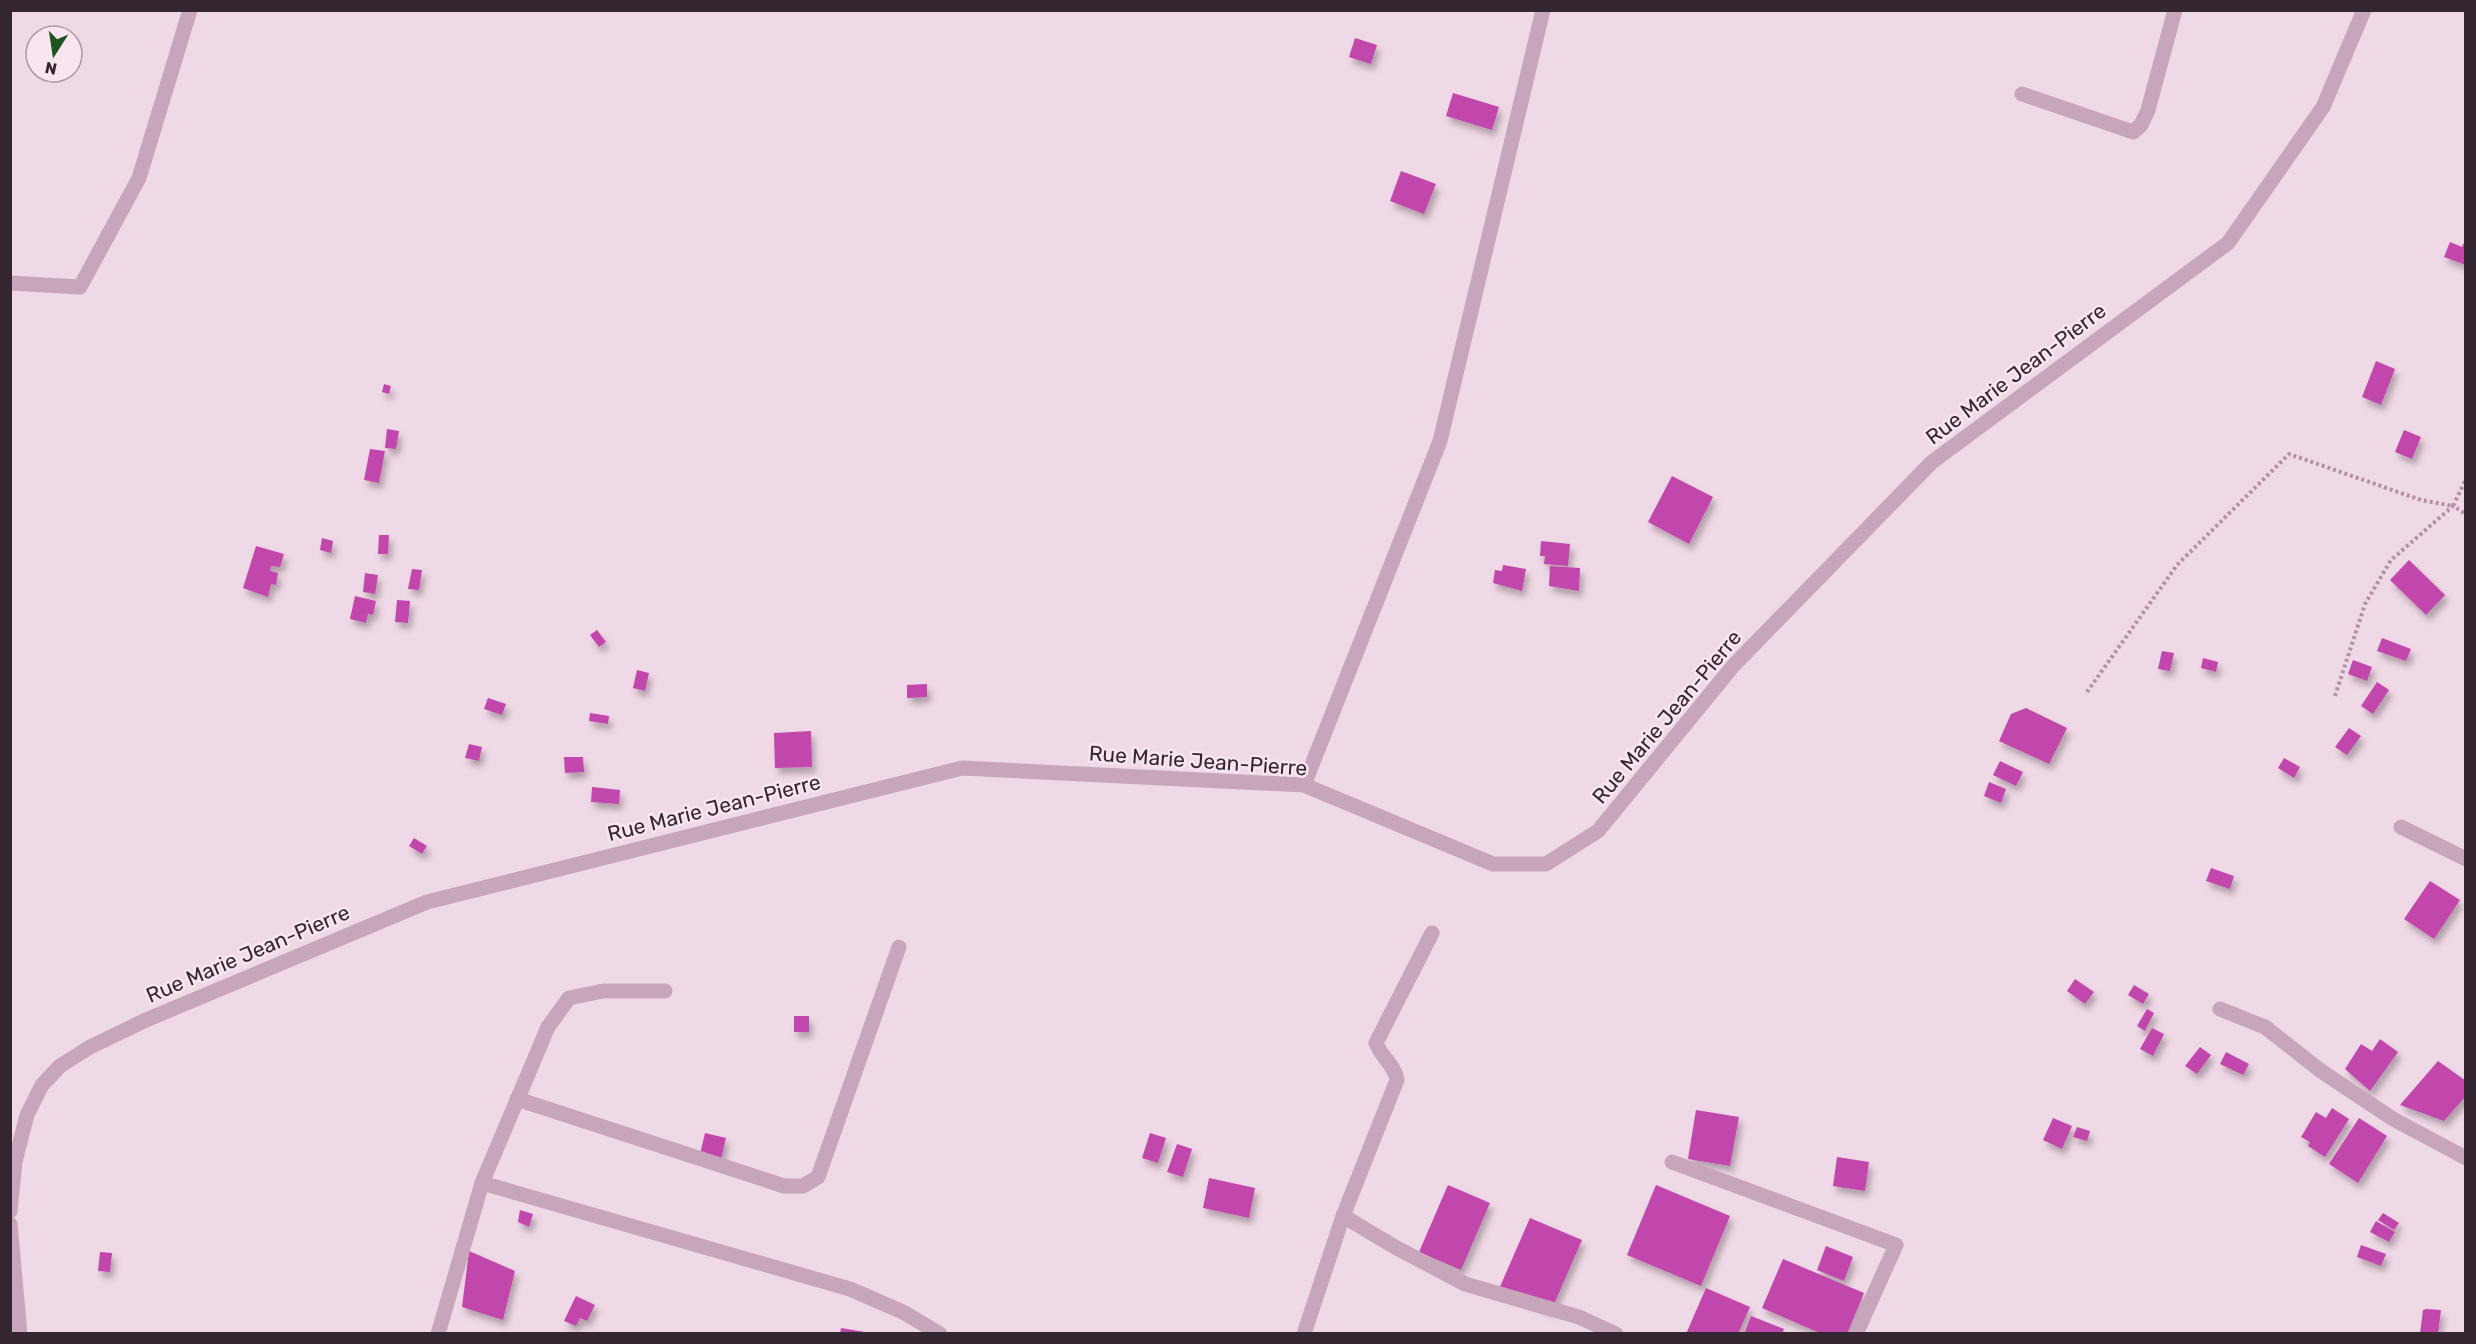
<svg xmlns="http://www.w3.org/2000/svg" width="2476" height="1344" font-family="Rubik,sans-serif">
	<style>
		.building { fill: #c146ac; filter: url(#shadow) }
		.lines { fill: none; stroke-linecap: round; stroke-linejoin: round }
		.path { stroke: #b390a7; stroke-width: 4; stroke-dasharray: 3 3; stroke-linecap: butt }
		.street { stroke: #c7a6bb; stroke-width: 15 }
		.labels { text-anchor: middle; stroke-width: 5; stroke-linejoin: round; paint-order: stroke }
		.street-label { font-size: 21px; fill: #342630; stroke: #f8e5ef }
	</style>
	<defs>
		<filter id="shadow"><feDropShadow dx="3.5" dy="6" stdDeviation="3" flood-color="#0004"/></filter>
	</defs>
	<rect width="100%" height="100%" fill="#f0d9e6"/>
	<!-- building -->
	<g class="building">
		<path d="M1355 38 1377 45 1371 64 1349 57Z"/>
		<path d="M1453 93 1499 107 1492 130 1446 116Z"/>
		<path d="M1401 171 1436 184 1424 214 1390 201Z"/>
		<path d="M2466 238V265L2444 257 2450 242 2462 247Z"/>
		<path d="M2376 361 2395 369 2381 405 2362 397Z"/>
		<path d="M384 384 391 386 389 394 382 392Z"/>
		<path d="M387 429 399 431 396 449 385 448Z"/>
		<path d="M2404 430 2421 437 2412 459 2395 452Z"/>
		<path d="M370 449 385 451 379 483 364 480Z"/>
		<path d="M1672 476 1713 497 1689 544 1648 522Z"/>
		<path d="M379 535H389L388 554H378Z"/>
		<path d="M322 538 333 541 331 553 320 550Z"/>
		<path d="M1541 541 1570 544 1568 566 1544 564 1545 556H1540Z"/>
		<path d="M256 546 284 554 280 567 271 566 270 571 278 573 276 585 271 584 268 597 243 588Z"/>
		<path d="M2409 560 2445 595 2426 615 2390 580Z"/>
		<path d="M1503 565 1526 569 1522 591 1493 583 1495 570 1502 571Z"/>
		<path d="M1550 566 1580 568 1579 591 1549 586Z"/>
		<path d="M412 569 422 570 419 590 408 589Z"/>
		<path d="M365 573 378 575 375 594 363 592Z"/>
		<path d="M355 596 376 601 373 615 368 614 366 623 350 619Z"/>
		<path d="M397 600 410 601 408 623 395 622Z"/>
		<path d="M597 630 606 642 599 647 590 635Z"/>
		<path d="M2382 638 2411 649 2406 661 2377 651Z"/>
		<path d="M2162 651 2174 653 2170 671 2158 669Z"/>
		<path d="M2203 658 2218 662 2216 672 2201 668Z"/>
		<path d="M2353 660 2372 667 2367 681 2348 674Z"/>
		<path d="M637 670 649 673 645 691 633 688Z"/>
		<path d="M2377 682 2389 690 2373 714 2361 706Z"/>
		<path d="M927 684V697L907 698V685Z"/>
		<path d="M488 698 506 704 502 715 484 709Z"/>
		<path d="M2026 708 2067 728 2049 764 1999 741 2011 714Z"/>
		<path d="M590 713 609 716 608 724 589 721Z"/>
		<path d="M2349 728 2361 736 2347 755 2335 747Z"/>
		<path d="M811 731 812 767 775 768 774 733Z"/>
		<path d="M469 744 482 747 479 761 465 758Z"/>
		<path d="M564 757H583L584 772 565 773Z"/>
		<path d="M2284 758 2300 767 2294 778 2278 768Z"/>
		<path d="M2000 761 2023 772 2016 786 1993 775Z"/>
		<path d="M1989 782 2006 789 2001 803 1984 796Z"/>
		<path d="M592 787 620 790 619 804 591 802Z"/>
		<path d="M414 838 427 846 422 854 409 846Z"/>
		<path d="M2211 868 2234 876 2230 889 2206 881Z"/>
		<path d="M2430 881 2460 900 2434 939 2404 919Z"/>
		<path d="M2075 979 2094 992 2085 1004 2067 991Z"/>
		<path d="M2134 985 2149 994 2143 1004 2128 995Z"/>
		<path d="M2147 1009 2154 1013 2145 1031 2137 1026Z"/>
		<rect x="794" y="1016" width="15" height="16"/>
		<path d="M2152 1028 2164 1034 2153 1056 2140 1049Z"/>
		<path d="M2380 1039 2398 1052 2370 1091 2345 1069 2361 1044 2372 1051Z"/>
		<path d="M2200 1047 2211 1055 2197 1074 2185 1066Z"/>
		<path d="M2226 1052 2249 1064 2243 1075 2220 1064Z"/>
		<path d="M2438 1061 2466 1081V1096L2444 1121 2400 1105Z"/>
		<path d="M2332 1108 2349 1119 2325 1157 2308 1146 2310 1142 2301 1137 2316 1112 2326 1118Z"/>
		<path d="M1696 1110 1739 1117 1730 1166 1688 1159Z"/>
		<path d="M2053 1118 2072 1126 2062 1149 2043 1140Z"/>
		<path d="M2359 1118 2387 1136 2358 1183 2329 1164Z"/>
		<path d="M2077 1127 2090 1131 2087 1141 2073 1137Z"/>
		<path d="M705 1133 726 1138 721 1159 700 1154Z"/>
		<path d="M1150 1133 1166 1138 1158 1163 1142 1158Z"/>
		<path d="M1177 1144 1192 1149 1183 1177 1167 1172Z"/>
		<path d="M1837 1157 1869 1162 1865 1191 1833 1186Z"/>
		<path d="M1209 1178 1255 1188 1249 1218 1203 1208Z"/>
		<path d="M1448 1185 1490 1203 1461 1270 1419 1252Z"/>
		<path d="M1656 1185 1730 1216 1701 1286 1627 1255Z"/>
		<path d="M520 1210 533 1214 529 1227 518 1222Z"/>
		<path d="M2383 1213 2399 1223 2394 1230 2378 1220Z"/>
		<path d="M1530 1218 1582 1240 1551 1311 1499 1289Z"/>
		<path d="M2376 1221 2395 1232 2389 1242 2370 1232Z"/>
		<path d="M2361 1245 2386 1254 2381 1266 2357 1257Z"/>
		<path d="M1826 1246 1853 1257 1844 1281 1817 1270Z"/>
		<path d="M469 1251 515 1271 503 1320 462 1307Z"/>
		<path d="M100 1252 112 1253 110 1272 98 1271Z"/>
		<path d="M1783 1259 1864 1293 1847 1334H1822L1762 1308Z"/>
		<path d="M1706 1288 1750 1307 1738 1334H1686Z"/>
		<path d="M576 1296 595 1305 587 1321 580 1318 576 1326 564 1321Z"/>
		<path d="M2426 1309 2441 1310 2438 1334H2420L2423 1310Z"/>
		<path d="M1751 1316 1784 1329 1782 1334H1744Z"/>
		<path d="M841 1328 865 1332V1334H840Z"/>
	</g>
	<g class="lines">
		<!-- path -->
		<g class="path">
			<path d="M2087 692 2177 565 2289 454 2421 500 2453 506 2466 479"/>
			<path d="M2335 696 2365 604 2391 560 2453 506 2466 514"/>
		</g>
		<!-- street -->
		<g class="street">
			<path d="M2022 94 2133 132 2141 125 2148 110 2175 10"/>
			<path d="M10 283 80 287 139 178 190 10"/>
			<path d="M1304 785 1440 441 1543 10"/>
			<path d="M2401 827 2466 859"/>
			<path d="M2220 1009 2265 1027 2321 1071 2393 1119 2466 1158"/>
			<path d="M517 1099 784 1186H803L818 1177 899 947"/>
			<path d="M1672 1162 1896 1245 1856 1334"/>
			<path d="M482 1183 850 1289 903 1312 940 1334"/>
			<path d="M10 1211 15 1162 27 1115 42 1085 60 1066 90 1047 146 1020 427 902 962 768 1304 785 1493 864H1546L1598 831 1733 666 1932 462 2228 243 2323 107 2364 10"/>
			<path d="M1343 1216 1395 1247 1465 1284 1579 1317 1616 1334"/>
			<path d="M10 1224 20 1334"/>
			<path d="M438 1334 482 1183 548 1027 569 998 603 991H665"/>
			<path d="M1304 1334 1343 1216 1397 1080C1395 1065 1381 1057 1376 1043L1432 933"/>
		</g>
	</g>
	<g class="labels">
		<!-- street labels -->
		<g class="street-label">
			<text transform="translate(2016 374) rotate(-37)" y="7">Rue Marie Jean-Pierre</text>
			<text transform="translate(1667 717) rotate(-50)" y="7">Rue Marie Jean-Pierre</text>
			<text transform="translate(1198 761) rotate(4)" y="7">Rue Marie Jean-Pierre</text>
			<text transform="translate(714 808) rotate(-14)" y="7">Rue Marie Jean-Pierre</text>
			<text transform="translate(248 954) rotate(-23)" y="7">Rue Marie Jean-Pierre</text>
		</g>
	</g>
	<!-- border -->
	<rect width="2476" height="1344" fill="none" stroke="#342630" stroke-width="24"/>
	<!-- north arrow -->
	<g transform="translate(54 54) rotate(192)"><circle r="28" fill="#f8e5ef" stroke="#aa99a3" stroke-width="1.5"/>
	<path d="M0-4.5L10 22L0 15L-10 22Z" fill="#1e531e"/>
	<text y="-9" font-size="16" font-weight="bold" text-anchor="middle" fill="#342630">N</text>
	</g>
</svg>
